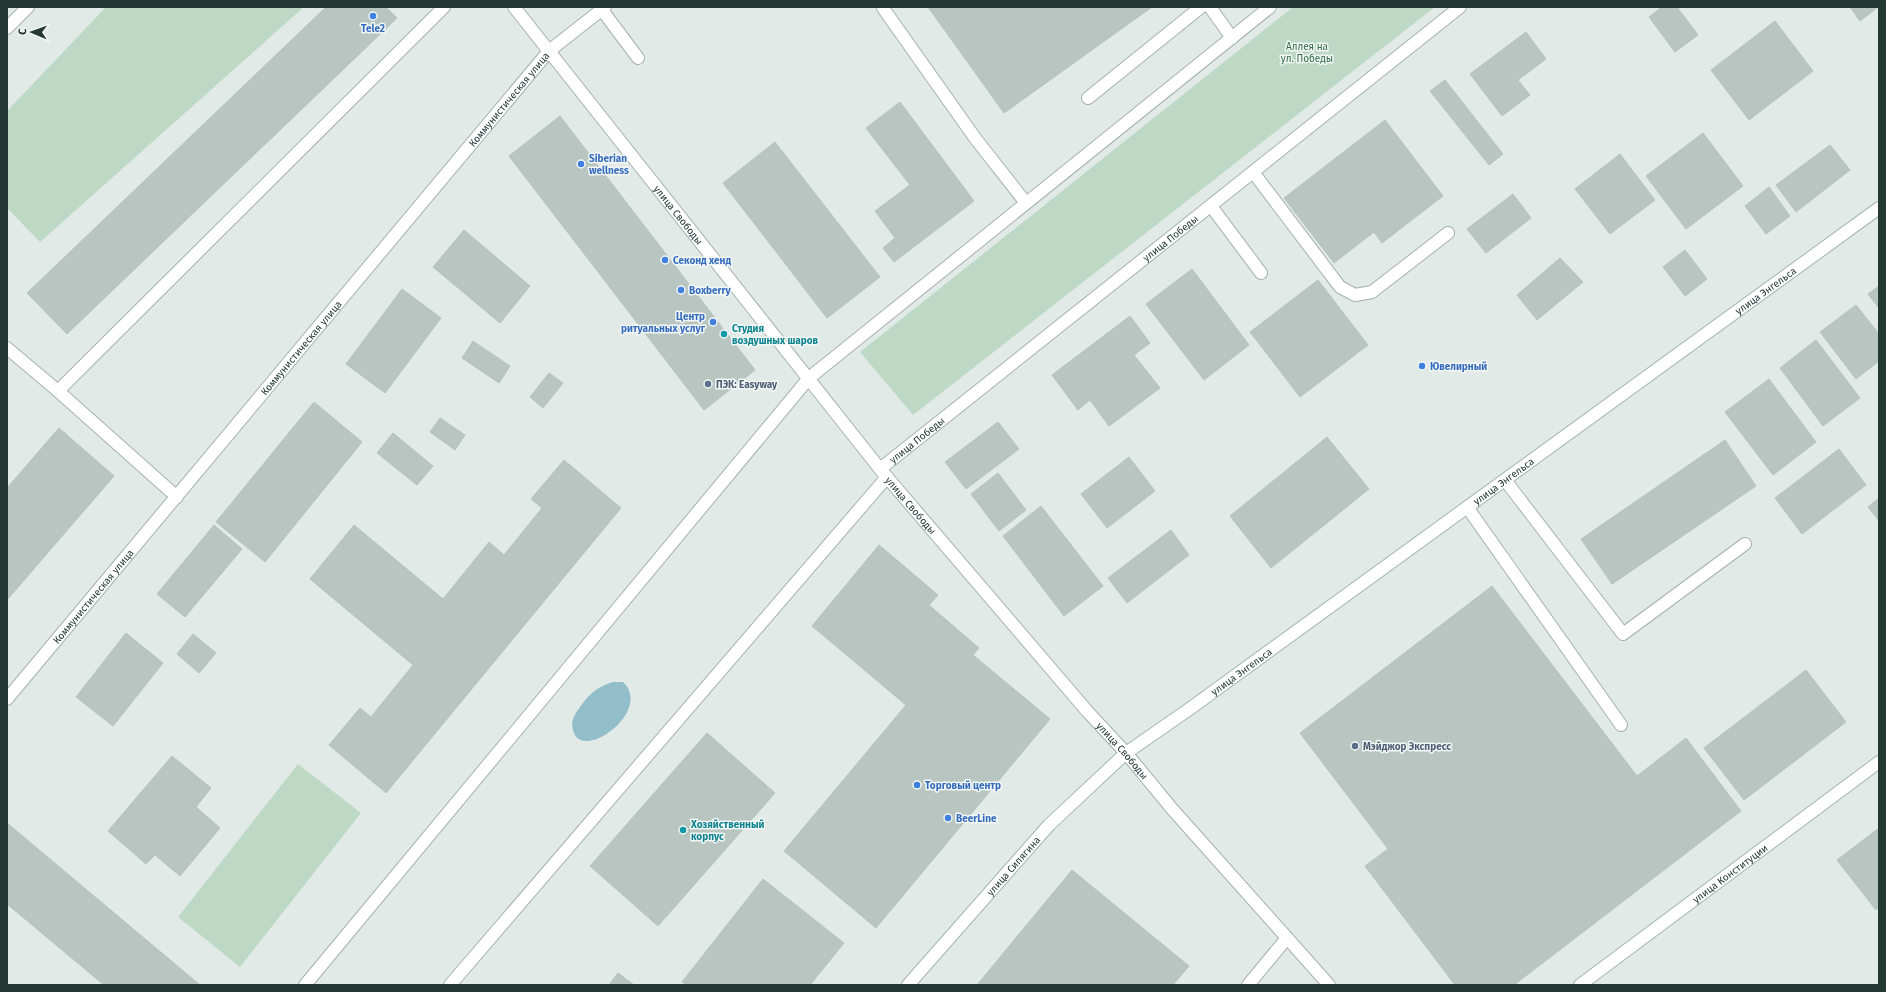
<svg xmlns="http://www.w3.org/2000/svg" width="1886" height="992" font-family="'Fira Sans',sans-serif">
	<style>
		.green { fill: #bdd9c6 }
		.water { fill: #91bec9 }
		.building { fill: #b8c5c0; stroke: #b5c3be }
		.lines { fill: none; stroke-linecap: round; stroke-linejoin: round }
		.lane-casing { stroke: #a5b1ae; stroke-width: 14 }
		.street-casing { stroke: #a5b1ae; stroke-width: 14 }
		.secondary-casing { stroke: #a2b5af; stroke-width: 14 }
		.lane { stroke: #fff; stroke-width: 12 }
		.street { stroke: #fff; stroke-width: 12 }
		.secondary { stroke: #fff; stroke-width: 12 }
		.shop-dot { fill: #3f7fe0; stroke: #f2f7f5; stroke-width: 1.5 }
		.culture-dot { fill: #0f9aa8; stroke: #f2f7f5; stroke-width: 1.5 }
		.service-dot { fill: #5c6f8a; stroke: #f2f7f5; stroke-width: 1.5 }
		.labels { text-anchor: middle; stroke-width: 3; stroke-linejoin: round; paint-order: stroke }
		.shop-label { font-size: 10px; font-weight: bold; fill: #366cbe; stroke: #f2f7f5; text-anchor: start }
		.park-label { font-size: 10px; fill: #336b4b; stroke: #f2f7f5 }
		.street-label { font-size: 10px; fill: #243934; stroke: #f2f7f5 }
		.culture-label { font-size: 10px; font-weight: bold; fill: #0d838f; stroke: #f2f7f5; text-anchor: start }
		.service-label { font-size: 10px; font-weight: bold; fill: #4e5e75; stroke: #f2f7f5; text-anchor: start }
	</style>
	<rect width="100%" height="100%" fill="#e2eae7"/>
	<!-- green -->
	<g class="green">
		<path d="M106 7H304L40 242 7 208V111Z"/>
		<path d="M1293 7H1435L913 415 860 352Z"/>
		<path d="M298 764 361 813 240 967 178 917Z"/>
	</g>
	<!-- water -->
	<path class="water" d="M613 682H623C654 711 581 764 573 730 571 722 573 717 578 710 587 696 596 687 613 682Z"/>
	<!-- building -->
	<g class="building">
		<path d="M326 7H386L397 18 67 334 27 293Z"/>
		<path d="M928 7H1152L1004 113Z"/>
		<path d="M1662 7H1677L1698 35 1675 52 1649 17Z"/>
		<path d="M1850 7H1878L1860 21Z"/>
		<path d="M1775 21 1813 71 1749 120 1711 70Z"/>
		<path d="M1526 32 1546 59 1518 80 1530 95 1502 116 1470 74Z"/>
		<path d="M1445 80 1503 154 1489 165 1430 91Z"/>
		<path d="M900 102 974 201 894 262 883 248 895 238 875 211 910 185 866 128Z"/>
		<path d="M560 116 755 370 704 410 509 156Z"/>
		<path d="M1385 120 1443 196 1382 243 1374 232 1334 263 1284 198Z"/>
		<path d="M1703 133 1743 186 1686 229 1646 176Z"/>
		<path d="M775 142 880 277 827 318 723 183Z"/>
		<path d="M1830 145 1850 170 1796 212 1776 185Z"/>
		<path d="M1620 154 1655 200 1610 234 1575 189Z"/>
		<path d="M1769 187 1790 216 1766 234 1745 206Z"/>
		<path d="M1513 194 1531 218 1486 253 1467 229Z"/>
		<path d="M464 230 530 286 500 323 433 267Z"/>
		<path d="M1685 250 1707 279 1685 296 1663 267Z"/>
		<path d="M1560 258 1583 282 1537 320 1517 295Z"/>
		<path d="M1192 269 1249 345 1204 380 1146 304Z"/>
		<path d="M1318 280 1368 345 1300 397 1250 332Z"/>
		<path d="M1879 286V308L1868 294Z"/>
		<path d="M402 289 441 318 385 393 346 364Z"/>
		<path d="M1856 305 1879 334V361L1856 379 1820 332Z"/>
		<path d="M1130 316 1150 343 1134 355 1160 388 1109 426 1090 400 1078 410 1052 375Z"/>
		<path d="M1816 340 1860 398 1823 426 1780 368Z"/>
		<path d="M473 341 510 366 499 383 462 358Z"/>
		<path d="M549 373 563 383 543 408 530 397Z"/>
		<path d="M1769 379 1816 442 1773 475 1725 412Z"/>
		<path d="M314 402 362 442 265 562 216 522Z"/>
		<path d="M440 418 465 435 455 450 430 432Z"/>
		<path d="M998 422 1019 449 966 489 945 462Z"/>
		<path d="M59 428 114 476 7 600V488Z"/>
		<path d="M393 433 433 466 417 485 377 453Z"/>
		<path d="M1327 437 1369 489 1271 568 1230 516Z"/>
		<path d="M1725 440 1756 486 1612 584 1581 539Z"/>
		<path d="M1839 449 1866 485 1802 534 1775 498Z"/>
		<path d="M1129 457 1155 491 1107 528 1081 494Z"/>
		<path d="M564 460 621 508 386 793 329 745 360 708 371 717 413 665 310 579 354 525 443 599 489 542 504 555 542 508 531 499Z"/>
		<path d="M998 473 1026 510 999 531 971 494Z"/>
		<path d="M1879 498V521L1868 507Z"/>
		<path d="M1041 506 1103 586 1064 616 1003 536Z"/>
		<path d="M214 525 242 549 185 617 157 594Z"/>
		<path d="M1171 530 1189 555 1127 603 1108 578Z"/>
		<path d="M879 545 938 595 929 605 979 648 973 655 1050 719 876 928 784 851 906 705 812 626Z"/>
		<path d="M1492 586 1637 776 1686 738 1741 811 1514 985H1455L1365 866 1388 849 1300 733Z"/>
		<path d="M126 633 163 663 113 726 76 697Z"/>
		<path d="M193 634 216 653 199 673 177 654Z"/>
		<path d="M1806 670 1846 722 1744 800 1704 748Z"/>
		<path d="M707 733 775 793 658 926 590 866Z"/>
		<path d="M172 756 211 788 196 807 220 828 180 876 155 855 146 864 108 831Z"/>
		<path d="M7 823 200 985H104L7 904Z"/>
		<path d="M1879 828V907L1876 910 1837 860Z"/>
		<path d="M1072 870 1189 966 1173 985H977Z"/>
		<path d="M763 879 844 943 810 985H687L682 982Z"/>
		<path d="M618 973 634 985H609Z"/>
	</g>
	<g class="lines">
		<!-- lane casing -->
		<g class="lane-casing">
			<g id="lane">
				<path d="M1210 7 1232 38"/>
				<path d="M883 8 975 138 1026 203"/>
				<path d="M602 10 638 58"/>
				<path d="M1088 98 1201 7"/>
				<path d="M1253 172 1340 287 1355 295 1372 292 1448 233"/>
				<path d="M1211 206 1261 273"/>
				<path d="M7 348 58 391"/>
				<path d="M1505 480 1623 634 1745 544"/>
				<path d="M177 497 58 391 444 7"/>
				<path d="M1467 507 1621 725"/>
				<path d="M305 985 809 378"/>
				<path d="M450 985 887 477"/>
				<path d="M1248 985 1287 938"/>
			</g>
		</g>
		<!-- street casing -->
		<g class="street-casing">
			<g id="street">
				<path id="s1" d="M514 7 880 469 1087 711 1126 753 1173 810 1329 985"/>
				<path d="M809 378 1270 7"/>
				<path id="s2" d="M880 469 1460 7"/>
				<path id="s3" d="M7 699 549 51 605 7"/>
			</g>
		</g>
		<!-- secondary casing -->
		<g class="secondary-casing">
			<g id="secondary">
				<path d="M7 28 28 7"/>
				<path id="s4" d="M908 985 1049 825 1126 753 1188 710 1879 208"/>
				<path id="s5" d="M1580 985 1879 762"/>
			</g>
		</g>
		<!-- lane -->
		<use href="#lane" class="lane"/>
		<!-- street -->
		<use href="#street" class="street"/>
		<!-- secondary -->
		<use href="#secondary" class="secondary"/>
	</g>
	<!-- markers -->
	<g class="shop-dot">
		<circle cx="373" cy="16" r="4"/>
		<circle cx="581" cy="164" r="4"/>
		<circle cx="665" cy="260" r="4"/>
		<circle cx="681" cy="290" r="4"/>
		<circle cx="713" cy="322" r="4"/>
		<circle cx="1422" cy="366" r="4"/>
		<circle cx="917" cy="785" r="4"/>
		<circle cx="948" cy="818" r="4"/>
	</g>
	<g class="culture-dot">
		<circle cx="724" cy="334" r="4"/>
		<circle cx="683" cy="830" r="4"/>
	</g>
	<g class="service-dot">
		<circle cx="708" cy="384" r="4"/>
		<circle cx="1355" cy="746" r="4"/>
	</g>
	<g class="labels">
		<!-- shop labels -->
		<g class="shop-label">
			<text x="373" y="32" text-anchor="middle">Tele2</text>
			<text x="589" y="162">Siberian<tspan x="589" dy="12">wellness</tspan></text>
			<text x="673" y="264">Секонд хенд</text>
			<text x="689" y="294">Boxberry</text>
			<text x="705" y="320" text-anchor="end">Центр<tspan x="705" dy="12">ритуальных услуг</tspan></text>
			<text x="1430" y="370">Ювелирный</text>
			<text x="925" y="789">Торговый центр</text>
			<text x="956" y="822">BeerLine</text>
		</g>
		<!-- park labels -->
		<g class="park-label">
			<text x="1307" y="50">Аллея на<tspan x="1307" dy="12">ул. Победы</tspan></text>
		</g>
		<!-- street labels -->
		<g class="street-label">
			<text dy="4" stroke="none"><textPath href="#s3" startOffset="782">Коммунистическая улица</textPath></text>
			<text dy="4" stroke="none"><textPath href="#s1" startOffset="265">улица Свободы</textPath></text>
			<text dy="4" stroke="none"><textPath href="#s2" startOffset="371">улица Победы</textPath></text>
			<text dy="4" stroke="none"><textPath href="#s4" startOffset="1108">улица Энгельса</textPath></text>
			<text dy="4" stroke="none"><textPath href="#s3" startOffset="458">Коммунистическая улица</textPath></text>
			<text dy="4" stroke="none"><textPath href="#s2" startOffset="47">улица Победы</textPath></text>
			<text dy="4" stroke="none"><textPath href="#s4" startOffset="784">улица Энгельса</textPath></text>
			<text dy="4" stroke="none"><textPath href="#s1" startOffset="637">улица Свободы</textPath></text>
			<text dy="4" stroke="none"><textPath href="#s3" startOffset="134">Коммунистическая улица</textPath></text>
			<text dy="4" stroke="none"><textPath href="#s4" startOffset="460">улица Энгельса</textPath></text>
			<text dy="4" stroke="none"><textPath href="#s1" startOffset="961">улица Свободы</textPath></text>
			<text dy="4" stroke="none"><textPath href="#s4" startOffset="159">улица Сипягина</textPath></text>
			<text dy="4" stroke="none"><textPath href="#s5" startOffset="187">улица Конституции</textPath></text>
		</g>
		<!-- culture labels -->
		<g class="culture-label">
			<text x="732" y="332">Студия<tspan x="732" dy="12">воздушных шаров</tspan></text>
			<text x="691" y="828">Хозяйственный<tspan x="691" dy="12">корпус</tspan></text>
		</g>
		<!-- service labels -->
		<g class="service-label">
			<text x="716" y="388">ПЭК: Easyway</text>
			<text x="1363" y="750">Мэйджор Экспресс</text>
		</g>
	</g>
	<!-- border -->
	<rect width="1886" height="992" fill="none" stroke="#243934" stroke-width="16"/>
	<!-- north arrow -->
	<g transform="translate(32 32) rotate(272)" stroke="#f2f7f5" stroke-width="3" paint-order="stroke">
	<path d="M0-3L7 15L0 10L-7 15Z" fill="#243934"/>
	<text y="-6" font-size="11" font-weight="bold" text-anchor="middle" fill="#243934">С</text>
	</g>
</svg>
